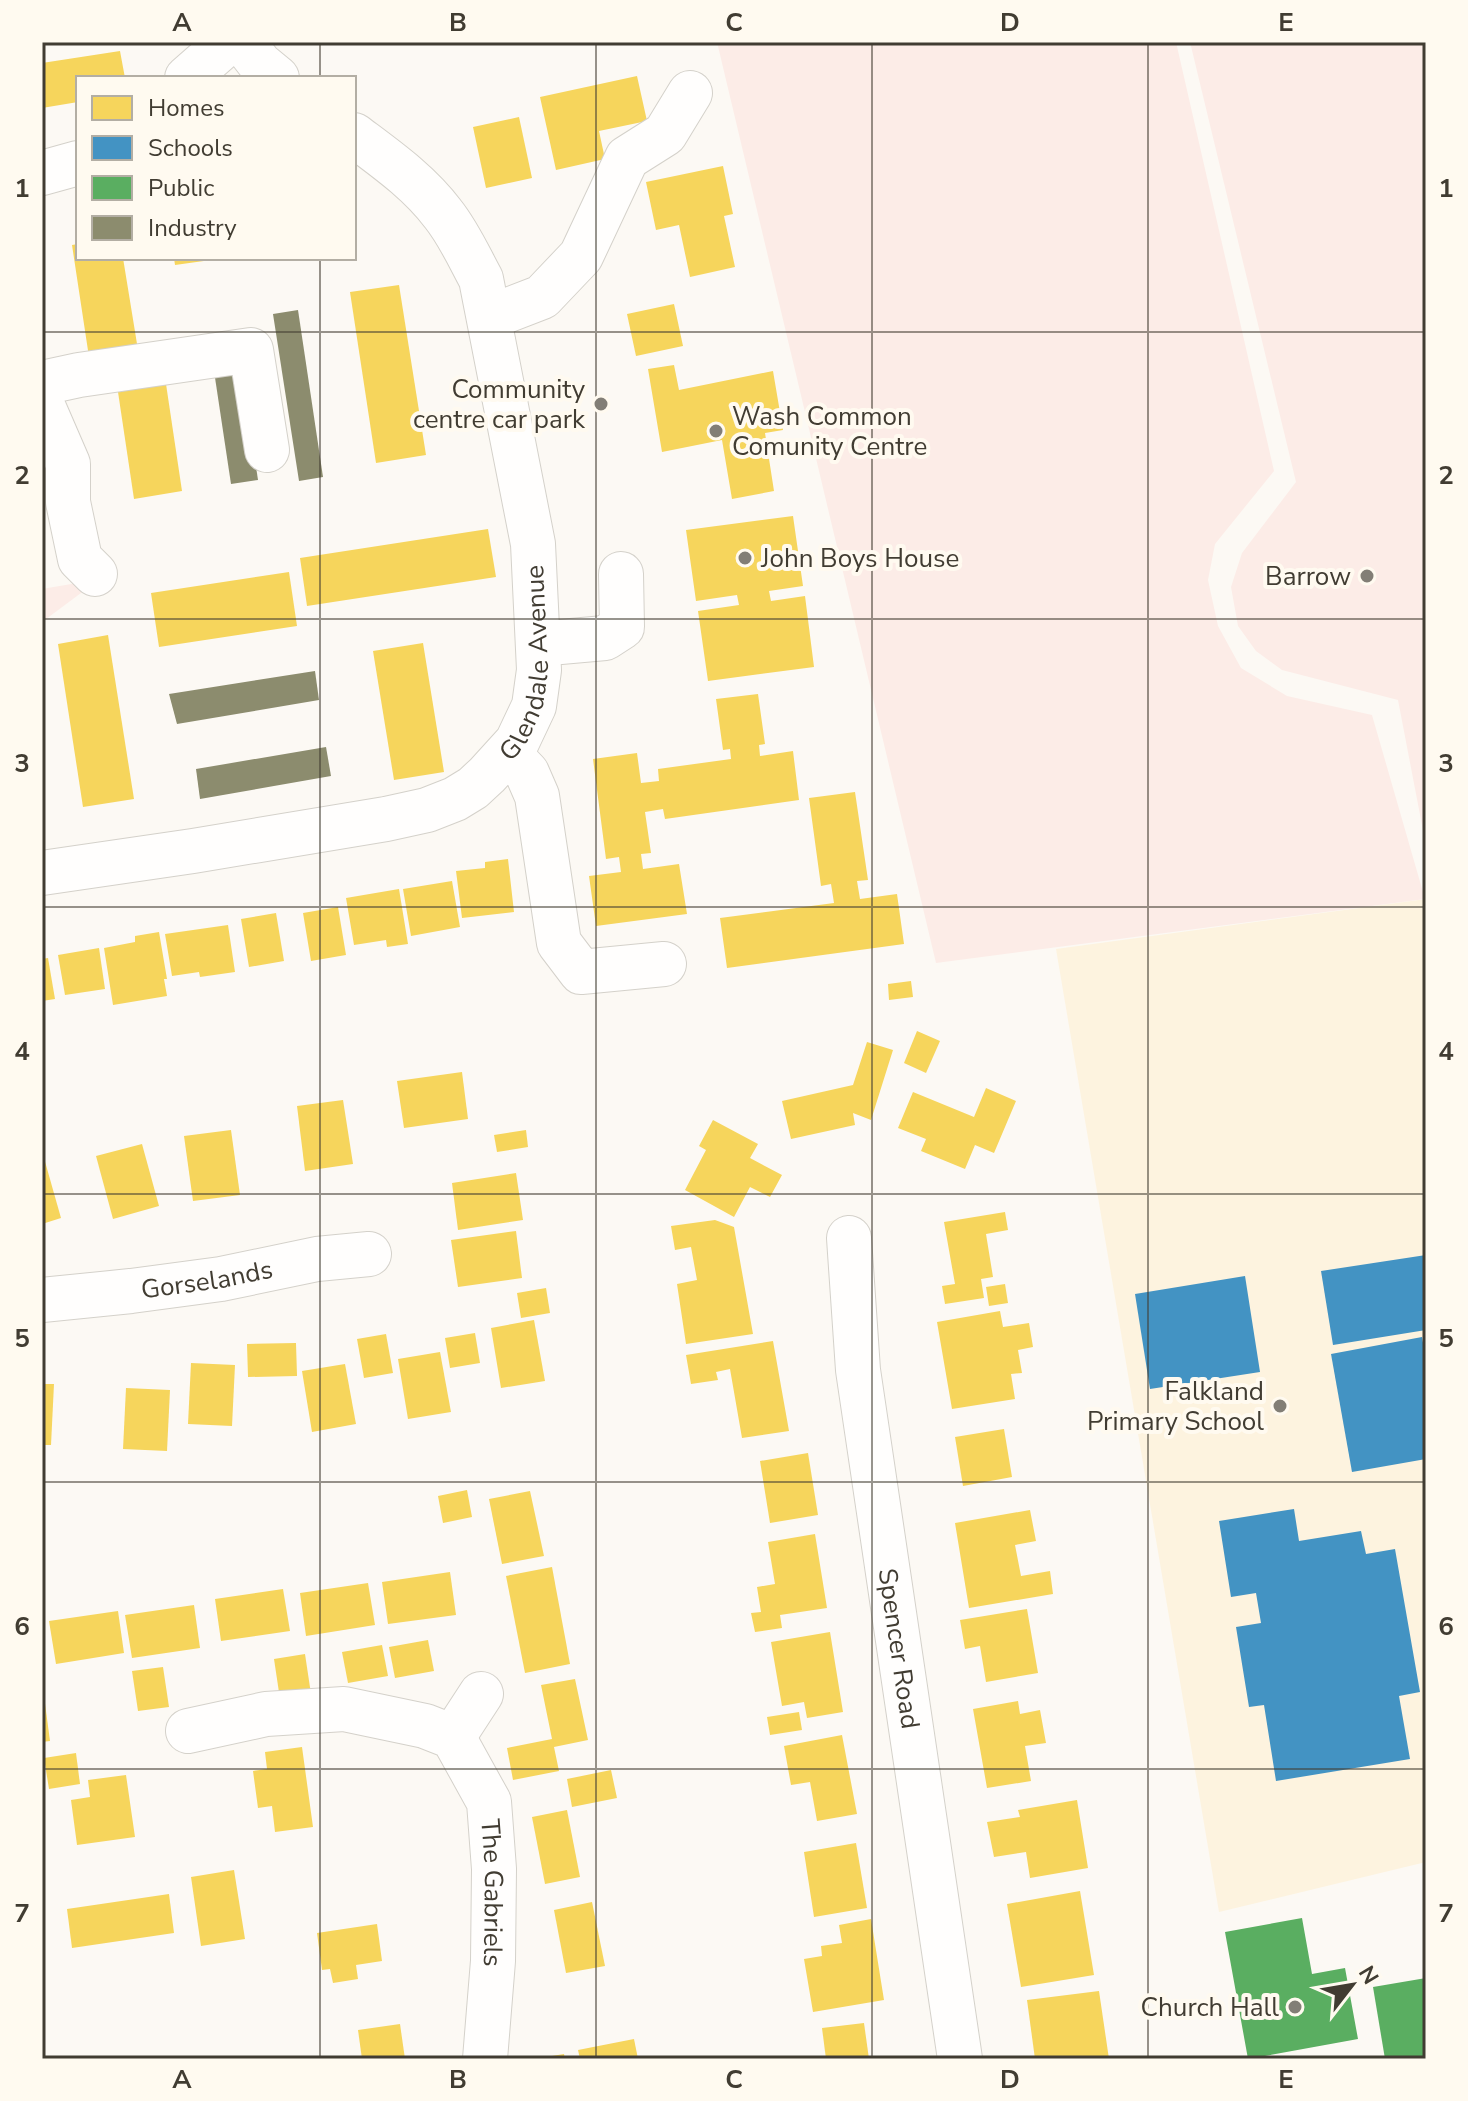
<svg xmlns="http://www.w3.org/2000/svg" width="1468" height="2101" font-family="'Nunito Sans',sans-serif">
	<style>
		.built { fill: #fdf3df }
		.green { fill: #fcece7 }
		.homes { fill: #f6d55c }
		.schools { fill: #4393c3 }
		.public { fill: #5aae61 }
		.industry { fill: #8c8c6e }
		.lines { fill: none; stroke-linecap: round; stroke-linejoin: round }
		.minor-casing { stroke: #d4d1ca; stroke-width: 46 }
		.minor { stroke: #fffefd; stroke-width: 44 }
		.grid { fill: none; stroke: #413c32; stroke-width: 2; stroke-opacity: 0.55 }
		.poi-dot { fill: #827e76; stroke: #fffaf0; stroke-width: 3 }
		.labels { text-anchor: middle; stroke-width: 8; stroke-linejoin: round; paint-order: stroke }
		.poi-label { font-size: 26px; fill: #413c32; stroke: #fffaf0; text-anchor: end }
		.street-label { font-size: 26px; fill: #413c32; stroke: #fffaf0 }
		.neatline { fill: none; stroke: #413c32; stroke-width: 3 }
		.grid-label { font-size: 26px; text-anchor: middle; font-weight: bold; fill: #413c32 }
	</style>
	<rect width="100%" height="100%" fill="#fcf9f4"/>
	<!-- built -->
	<path class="built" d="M1426 899V1862L1219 1912 1056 949Z"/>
	<!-- green -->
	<g class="green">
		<path d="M717 42H1176L1274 471 1215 544 1208 580 1218 626 1241 668 1287 696 1372 715 1425 899 936 963Z"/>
		<path d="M1190 42H1426V846L1398 700 1282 670 1256 651 1238 626 1231 587 1242 553 1296 482Z"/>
		<path d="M83 582 85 590 42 622V589Z"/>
	</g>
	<!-- homes -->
	<g class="homes">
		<path d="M120 51 125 78H78V102L42 108V63Z"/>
		<path d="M637 76 647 121 599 131 605 159 556 170 540 97Z"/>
		<path d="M519 117 532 178 486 188 473 127Z"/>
		<path d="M723 166 733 214 724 216 735 267 690 277 679 225 656 230 646 182Z"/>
		<path d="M78 244V258H123L138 350 89 357 72 245Z"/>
		<path d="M174 258H211V260L175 265Z"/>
		<path d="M399 285 426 455 376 463 350 292Z"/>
		<path d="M674 304 683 346 636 356 627 314Z"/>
		<path d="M674 365 679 390 773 371 783 430 765 433 774 491 732 499 722 440 662 452 648 369Z"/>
		<path d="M166 384 182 491 134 499 118 392Z"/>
		<path d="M793 516 803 586 769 591 771 601 805 596 814 667 708 681 698 611 739 605 737 595 696 601 686 530Z"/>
		<path d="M488 529 496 577 307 606 300 558Z"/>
		<path d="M289 572 297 626 159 647 151 593Z"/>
		<path d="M108 635 134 799 83 807 58 644Z"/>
		<path d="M423 643 444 772 394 780 373 651Z"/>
		<path d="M758 694 765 744 759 745 760 756 793 751 799 800 665 819 663 809 645 812 651 853 641 854 643 869 679 864 687 914 596 926 589 876 621 872 619 857 606 859 593 759 637 753 641 783 659 781 658 769 731 759 730 749 723 750 716 699Z"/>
		<path d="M855 792 868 880 857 881 860 899 897 894 904 944 727 968 720 918 834 903 831 884 821 886 809 798Z"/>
		<path d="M508 859 514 912 462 918 456 871 485 868V862Z"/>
		<path d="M452 881 460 927 411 936 403 889Z"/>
		<path d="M399 889 408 944 387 947 386 940 354 945 346 898Z"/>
		<path d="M338 907 346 955 311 961 303 913Z"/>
		<path d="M276 913 284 961 249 967 241 919Z"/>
		<path d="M228 925 235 972 200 977 199 972 172 976 165 934Z"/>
		<path d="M159 932 167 979H164L167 996 113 1005 104 948 135 942V936Z"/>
		<path d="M99 948 105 989 65 995 58 955Z"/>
		<path d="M48 958 55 999 42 1001V959Z"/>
		<path d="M911 981 913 997 889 1000 888 984Z"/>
		<path d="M917 1031 940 1041 926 1073 904 1063Z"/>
		<path d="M867 1042 893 1050 871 1120 853 1113 855 1125 791 1139 782 1101 853 1085Z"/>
		<path d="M462 1072 468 1119 404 1128 397 1081Z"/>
		<path d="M986 1088 1016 1101 994 1153 975 1145 965 1169 921 1151 926 1139 898 1128 913 1092 974 1117Z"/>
		<path d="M343 1100 353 1164 305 1171 297 1106Z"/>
		<path d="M713 1120 758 1144 750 1158 782 1175 770 1197 750 1187 734 1217 685 1190 706 1150 699 1146Z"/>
		<path d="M231 1130 240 1195 193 1201 184 1136Z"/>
		<path d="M526 1130 528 1147 497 1152 494 1135Z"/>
		<path d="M142 1144 159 1206 113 1219 96 1156Z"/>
		<path d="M42 1151 61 1218 42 1224Z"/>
		<path d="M516 1173 523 1220 458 1230 452 1183Z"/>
		<path d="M1005 1212 1008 1230 986 1234 993 1277 981 1279 984 1298 945 1304 942 1286 955 1284 944 1222Z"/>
		<path d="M715 1220 734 1227 753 1334 686 1344 677 1284 697 1280 691 1247 675 1250 671 1226Z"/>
		<path d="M516 1231 522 1278 458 1287 451 1240Z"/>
		<path d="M1005 1284 1008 1303 989 1306 986 1287Z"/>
		<path d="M546 1288 550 1313 521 1318 517 1293Z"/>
		<path d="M1000 1311 1003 1327 1029 1323 1033 1347 1018 1350 1022 1373 1011 1374 1015 1399 952 1409 937 1322Z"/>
		<path d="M534 1320 545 1381 501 1388 491 1328Z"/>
		<path d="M475 1333 480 1363 450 1368 445 1338Z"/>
		<path d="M386 1334 393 1373 364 1378 357 1339Z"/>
		<path d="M773 1341 789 1431 742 1438 730 1369 716 1372 718 1380 691 1384 686 1355Z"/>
		<path d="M296 1343 297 1376 248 1377 247 1344Z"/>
		<path d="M440 1352 451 1412 408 1419 398 1359Z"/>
		<path d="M191 1363 235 1365 232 1426 188 1424Z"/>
		<path d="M345 1364 356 1424 312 1432 302 1371Z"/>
		<path d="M42 1384H54L51 1445H42Z"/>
		<path d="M126 1388 170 1390 167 1451 123 1449Z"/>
		<path d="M1004 1429 1012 1477 963 1486 955 1437Z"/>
		<path d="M808 1453 818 1515 770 1523 760 1461Z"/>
		<path d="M467 1490 472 1517 443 1523 438 1496Z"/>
		<path d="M530 1491 544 1556 502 1564 489 1499Z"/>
		<path d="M1030 1510 1036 1541 1015 1545 1021 1576 1050 1571 1053 1594 969 1608 955 1523Z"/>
		<path d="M815 1534 827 1608 780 1615 782 1628 755 1632 751 1613 761 1612 757 1587 775 1584 768 1542Z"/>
		<path d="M552 1567 570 1664 525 1673 506 1576Z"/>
		<path d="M450 1572 456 1615 388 1624 382 1582Z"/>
		<path d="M368 1583 375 1625 306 1636 300 1593Z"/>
		<path d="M283 1589 290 1631 221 1641 215 1599Z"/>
		<path d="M194 1605 200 1648 132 1658 125 1615Z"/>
		<path d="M1027 1609 1038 1673 986 1682 980 1646 965 1649 960 1620Z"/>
		<path d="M118 1611 124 1653 56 1664 49 1621Z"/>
		<path d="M830 1632 843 1712 807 1718 804 1702 782 1706 771 1642Z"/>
		<path d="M428 1640 434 1671 395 1678 389 1647Z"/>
		<path d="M382 1645 388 1676 348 1683 342 1652Z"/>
		<path d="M305 1654 311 1694 280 1699 274 1659Z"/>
		<path d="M163 1667 169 1707 138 1711 132 1671Z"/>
		<path d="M575 1679 588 1740 554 1747 559 1771 513 1780 507 1748 552 1739 541 1685Z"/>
		<path d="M42 1696H44L50 1741 42 1742Z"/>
		<path d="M1018 1701 1020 1714 1040 1710 1046 1743 1025 1746 1031 1781 987 1788 973 1709Z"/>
		<path d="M799 1712 802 1730 770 1735 767 1717Z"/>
		<path d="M842 1735 857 1814 817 1821 810 1782 791 1785 784 1746Z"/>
		<path d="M302 1747 313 1827 275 1832 272 1806 258 1808 253 1771 267 1769 265 1752Z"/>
		<path d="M76 1753 80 1784 49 1789 44 1758Z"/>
		<path d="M611 1770 617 1798 572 1807 567 1779Z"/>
		<path d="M126 1775 135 1837 77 1845 71 1800 90 1797 88 1780Z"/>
		<path d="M1077 1800 1088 1868 1030 1878 1026 1852 994 1857 987 1822 1020 1817 1018 1810Z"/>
		<path d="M567 1810 580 1877 545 1884 532 1817Z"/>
		<path d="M856 1843 867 1908 814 1917 804 1852Z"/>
		<path d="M234 1870 245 1939 201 1946 191 1877Z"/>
		<path d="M1080 1891 1094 1975 1021 1987 1007 1904Z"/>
		<path d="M169 1894 174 1933 72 1948 67 1909Z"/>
		<path d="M592 1902 605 1966 566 1973 554 1910Z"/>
		<path d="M871 1919 884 2000 813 2012 804 1959 822 1956 821 1946 842 1943 839 1925Z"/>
		<path d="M377 1924 382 1961 356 1965 358 1979 333 1983 330 1969 322 1970 317 1933Z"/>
		<path d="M1099 1991 1109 2059H1035L1027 2000Z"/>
		<path d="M864 2023 869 2059H826L822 2028Z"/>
		<path d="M400 2024 405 2059H362L358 2030Z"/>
		<path d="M634 2039 638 2059H580L578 2050Z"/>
		<path d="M564 2054 565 2059H546V2057Z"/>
	</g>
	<!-- schools -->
	<g class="schools">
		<path d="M1426 1255V1330L1333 1345 1321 1271Z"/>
		<path d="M1245 1276 1260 1372 1150 1389 1135 1294Z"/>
		<path d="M1422 1337 1426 1360V1459L1352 1472 1331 1354Z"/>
		<path d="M1294 1509 1299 1541 1361 1531 1366 1554 1395 1549 1420 1692 1399 1696 1410 1759 1276 1781 1264 1705 1249 1707 1236 1627 1261 1623 1256 1593 1231 1597 1219 1521Z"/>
	</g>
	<!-- public -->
	<g class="public">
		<path d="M1302 1918 1312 1974 1345 1968 1358 2039 1248 2059 1225 1932Z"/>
		<path d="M1426 1978V2059H1385L1373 1987Z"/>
	</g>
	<!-- industry -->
	<g class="industry">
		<path d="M298 310 323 477 299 481 273 314Z"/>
		<path d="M241 367 258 480 231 484 214 371Z"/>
		<path d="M315 671 319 700 177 724 169 694Z"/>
		<path d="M326 747 331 776 200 799 196 769Z"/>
	</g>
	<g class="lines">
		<!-- minor casing -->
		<g class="minor-casing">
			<g id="minor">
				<path d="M243 42 260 64 277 78"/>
				<path d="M187 78 220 49 225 42"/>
				<path d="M42 173 78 163"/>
				<path d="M490 317 542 297 581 256 627 158 665 134 690 93"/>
				<path d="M42 383 79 375 251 350 267 450"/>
				<path d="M42 404 68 464V502L80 559 95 574"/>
				<path d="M538 644 605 638 622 627 621 574"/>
				<path d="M508 753 527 773 537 796 559 943 581 972 664 964"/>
				<path id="s1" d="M42 873 193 851 386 819 427 810 455 799 473 788 487 775 517 742 534 706 539 670 533 544 481 279C469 257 459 234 443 214 419 182 386 159 354 135"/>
				<path id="s2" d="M849 1238 858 1370 960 2059"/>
				<path id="s3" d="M42 1300 131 1291 221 1279 317 1259 369 1254"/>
				<path id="s4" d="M188 1731 266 1714 344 1709 425 1726 453 1737 489 1802 494 1869 493 1961 485 2059"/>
				<path d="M453 1737 481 1694"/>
			</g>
		</g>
		<!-- minor -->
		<use href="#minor" class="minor"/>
	</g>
	<!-- grid -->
	<path class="grid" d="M320 42V78M596 42V2059M872 42V2059M1148 42V2059M320 258V2059M42 332H1426M42 619H1426M42 907H1426M42 1194H1426M42 1482H1426M42 1769H1426"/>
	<!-- markers -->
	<g class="poi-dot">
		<circle cx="601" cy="404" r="8"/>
		<circle cx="716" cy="431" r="8"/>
		<circle cx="745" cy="558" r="8"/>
		<circle cx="1367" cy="576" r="8"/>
		<circle cx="1280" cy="1406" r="8"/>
		<circle cx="1295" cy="2007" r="8"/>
	</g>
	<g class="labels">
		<!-- poi labels -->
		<g class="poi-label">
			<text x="585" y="398">Community<tspan x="585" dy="30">centre car park</tspan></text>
			<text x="732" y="425" text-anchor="start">Wash Common<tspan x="732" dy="30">Comunity Centre</tspan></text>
			<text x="761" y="567" text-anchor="start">John Boys House</text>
			<text x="1351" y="585">Barrow</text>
			<text x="1264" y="1400">Falkland<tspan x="1264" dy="30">Primary School</tspan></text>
			<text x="1279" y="2016">Church Hall</text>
		</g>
		<!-- street labels -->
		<g class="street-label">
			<text dy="9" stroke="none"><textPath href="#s1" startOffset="586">Glendale Avenue</textPath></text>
			<text dy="9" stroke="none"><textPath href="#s3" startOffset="166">Gorselands</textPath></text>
			<text dy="9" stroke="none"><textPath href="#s2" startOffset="414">Spencer Road</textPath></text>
			<text dy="9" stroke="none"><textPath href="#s4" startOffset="436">The Gabriels</textPath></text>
		</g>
	</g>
	<!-- border -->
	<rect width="1468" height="2101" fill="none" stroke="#fffaf0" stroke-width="88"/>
	<!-- legend -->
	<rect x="76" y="76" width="280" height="184" fill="#fffaf0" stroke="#b3aea4" stroke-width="2"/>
	<rect x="92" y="96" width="40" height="24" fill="#f6d55c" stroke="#b3aea4" stroke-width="2"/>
	<text x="148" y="116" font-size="24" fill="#413c32">Homes</text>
	<rect x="92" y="136" width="40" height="24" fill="#4393c3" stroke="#b3aea4" stroke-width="2"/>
	<text x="148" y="156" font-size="24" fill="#413c32">Schools</text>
	<rect x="92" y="176" width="40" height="24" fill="#5aae61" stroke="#b3aea4" stroke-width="2"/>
	<text x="148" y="196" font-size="24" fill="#413c32">Public</text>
	<rect x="92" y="216" width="40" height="24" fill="#8c8c6e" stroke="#b3aea4" stroke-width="2"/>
	<text x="148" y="236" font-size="24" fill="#413c32">Industry</text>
	<!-- north arrow -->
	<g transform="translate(1352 1985) rotate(59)" stroke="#fffaf0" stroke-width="6" paint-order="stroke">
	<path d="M0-6L14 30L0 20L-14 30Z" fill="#413c32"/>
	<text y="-12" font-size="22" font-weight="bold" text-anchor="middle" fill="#413c32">N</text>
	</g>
	<rect x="44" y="44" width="1380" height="2013" class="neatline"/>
	<g class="grid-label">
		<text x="182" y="31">A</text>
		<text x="458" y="31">B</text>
		<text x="734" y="31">C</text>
		<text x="1010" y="31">D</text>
		<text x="1286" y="31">E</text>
		<text x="22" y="197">1</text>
		<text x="1446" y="197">1</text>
		<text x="22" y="484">2</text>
		<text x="1446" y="484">2</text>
		<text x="22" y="772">3</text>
		<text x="1446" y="772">3</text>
		<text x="22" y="1060">4</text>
		<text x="1446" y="1060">4</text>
		<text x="22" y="1347">5</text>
		<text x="1446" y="1347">5</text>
		<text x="22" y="1635">6</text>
		<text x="1446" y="1635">6</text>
		<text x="22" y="1922">7</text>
		<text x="1446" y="1922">7</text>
		<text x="182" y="2088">A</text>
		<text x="458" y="2088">B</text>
		<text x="734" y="2088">C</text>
		<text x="1010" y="2088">D</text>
		<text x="1286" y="2088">E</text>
	</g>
</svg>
